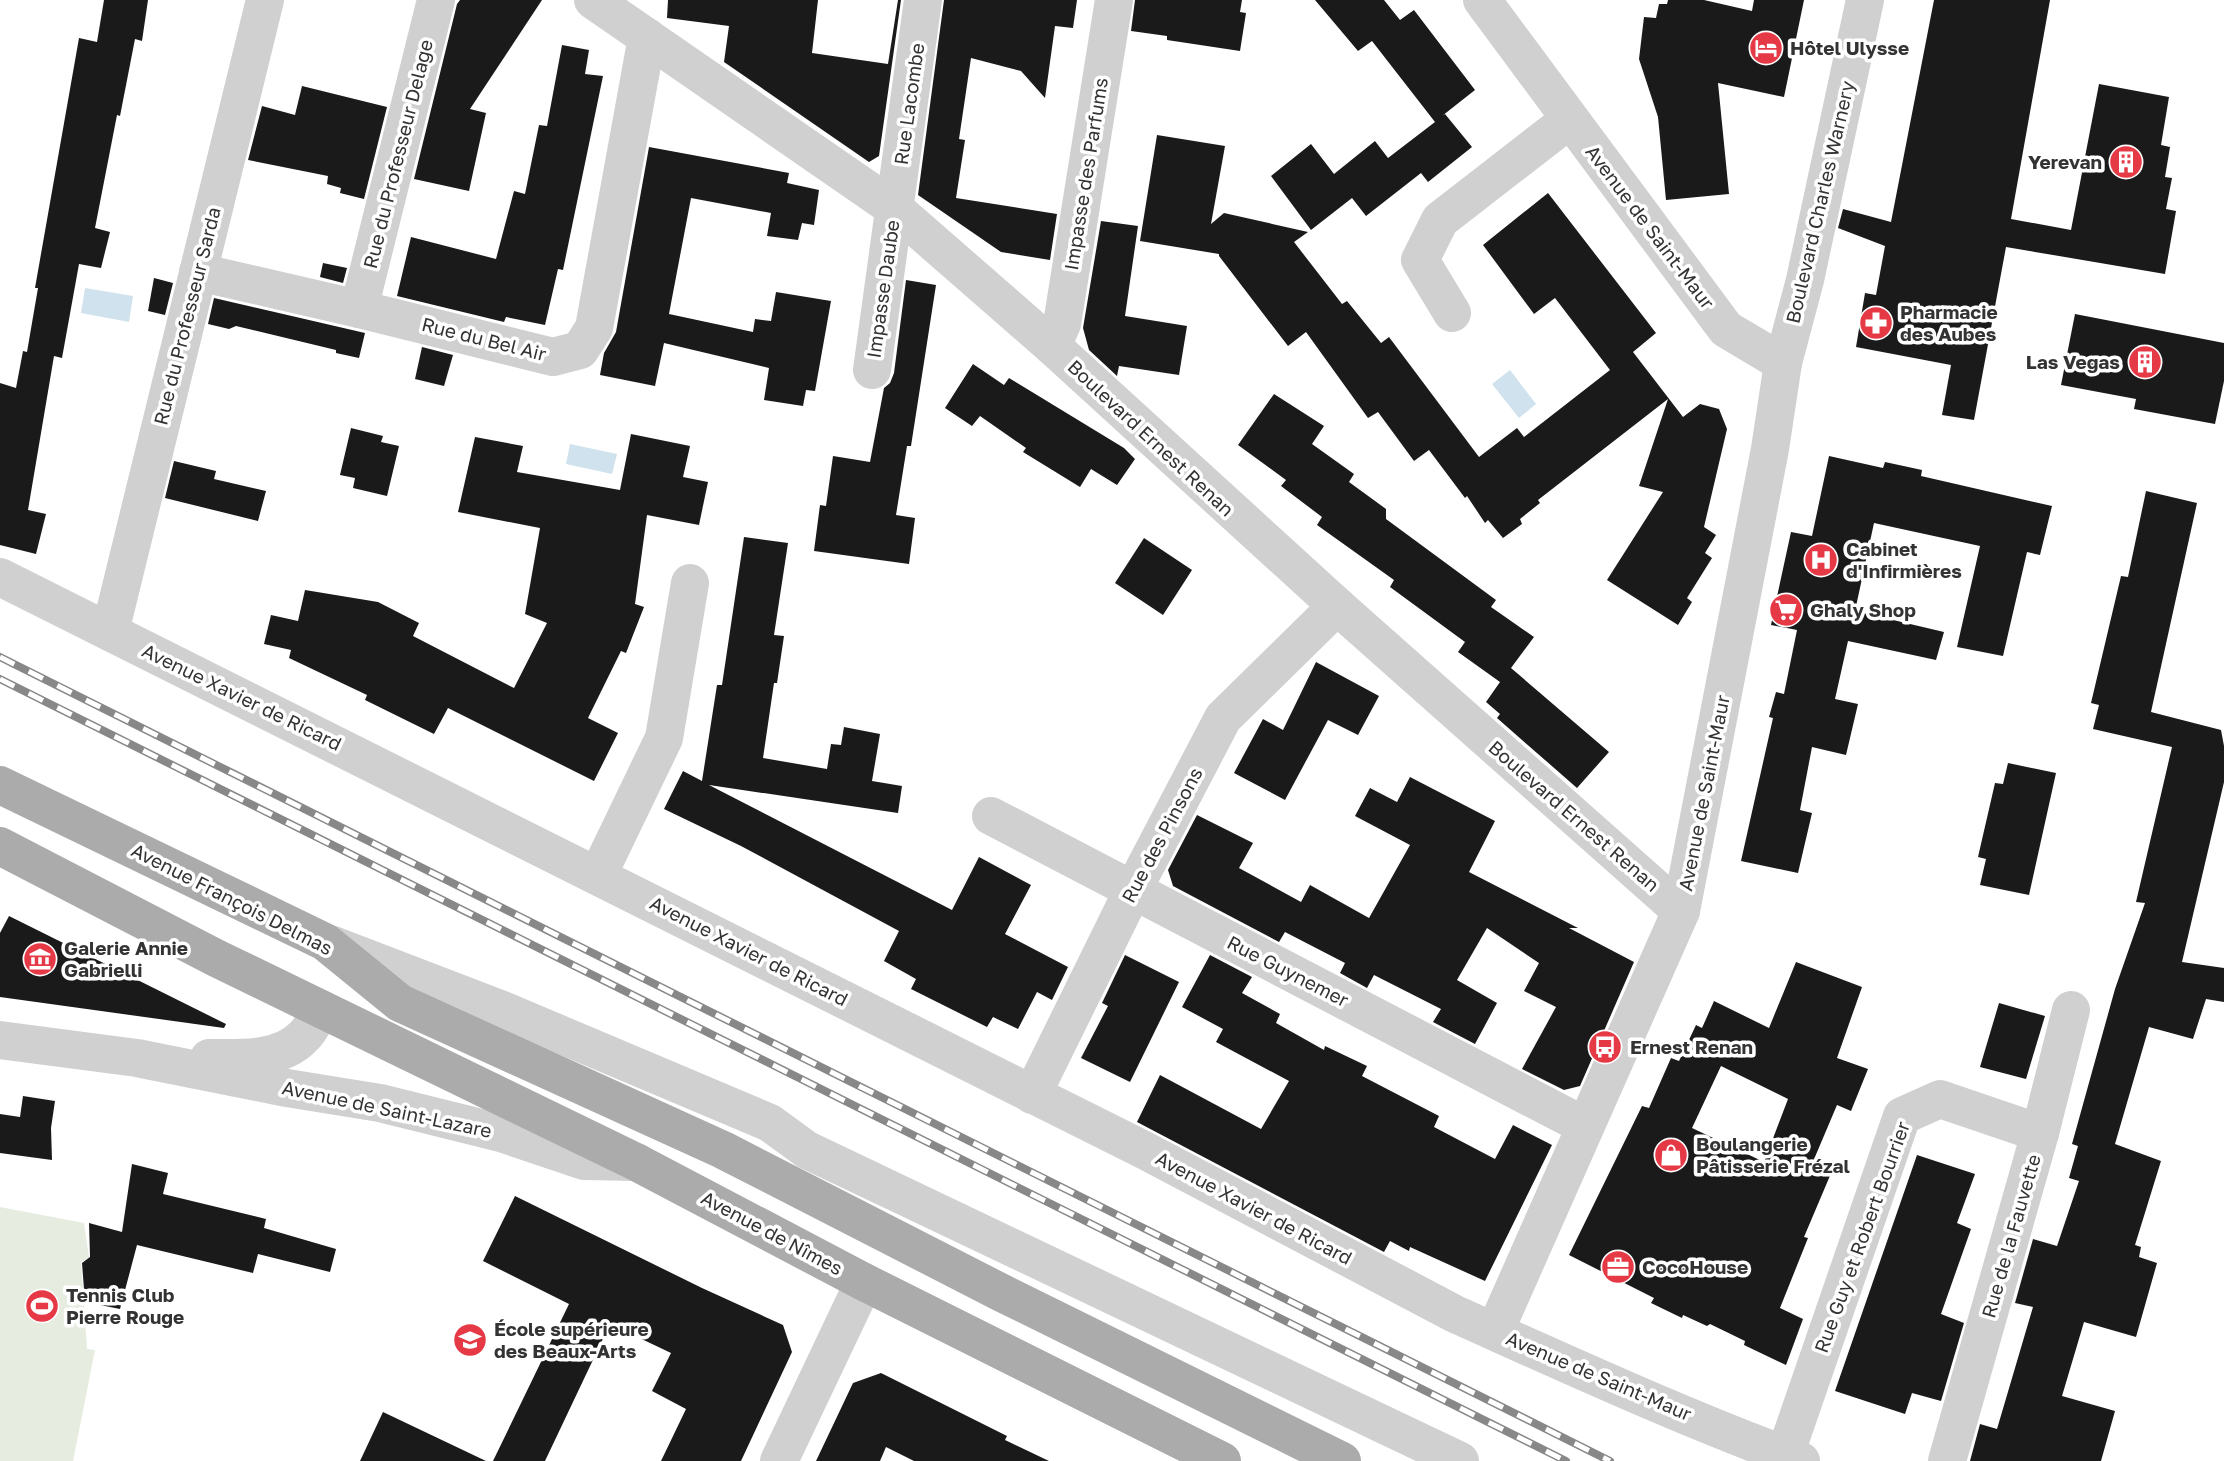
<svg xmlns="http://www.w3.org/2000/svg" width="2224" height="1461" font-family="'Golos Text',sans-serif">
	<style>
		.green { fill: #e6ecdf }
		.water { fill: #cfe2ee }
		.building { fill: #1a1a1a; fill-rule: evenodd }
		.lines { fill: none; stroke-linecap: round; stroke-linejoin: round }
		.minor { stroke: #d0d0d0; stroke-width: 38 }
		.major { stroke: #ababab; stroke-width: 38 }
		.rail-casing { stroke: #888; stroke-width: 8 }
		.rail { stroke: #fff; stroke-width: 5; stroke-dasharray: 16; stroke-linecap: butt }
		.labels { text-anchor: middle; stroke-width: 7; stroke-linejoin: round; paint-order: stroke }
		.poi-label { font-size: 19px; font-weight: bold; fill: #333; stroke: #fff; text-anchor: start }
		.street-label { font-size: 19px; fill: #333; stroke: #fff }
	</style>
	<rect width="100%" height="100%" fill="#fff"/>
	<!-- green -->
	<path class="green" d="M0 1207 84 1223 89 1258 81 1262 87 1349 95 1350 73 1461H0Z"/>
	<!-- water -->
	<g class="water">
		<path d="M85 288 133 296 129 322 81 313Z"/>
		<path d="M1510 370 1536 404 1519 418 1492 384Z"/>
		<path d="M570 444 617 454 612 474 566 464Z"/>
	</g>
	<!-- building -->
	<g class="building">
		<path d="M104 0H148L142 41 135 39 120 116 117 115 95 228 110 232 101 268 79 264 62 358 54 356 28 510 46 514 36 554 0 545V383L16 388 23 351 27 352 38 288H35L79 38 97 42Z"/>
		<path d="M460 0H542L470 109 486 113 469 191 414 179 457 4Z"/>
		<path d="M668 0H818L812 53 888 64 898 0H901L879 156 869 162 724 62 729 26 667 18Z"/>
		<path d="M944 0H1077L1073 28 1055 26 1045 98 1021 71 971 58 959 139 965 140 956 198 1057 214 1050 260 1001 252 918 195Z"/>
		<path d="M1135 0H1242L1240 12 1246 13 1240 51 1167 40V36L1131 31Z"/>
		<path d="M1315 0H1384L1400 20 1414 10 1475 90 1442 116 1445 114 1472 147 1428 182 1421 173 1366 216 1352 198 1311 230 1271 176 1311 144 1334 174 1375 141 1388 158 1435 122 1372 41 1358 51Z"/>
		<path d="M1668 0H1704L1752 11 1754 0H1804L1784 97 1718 83 1729 194 1666 200 1658 117 1639 59 1644 17 1656 18 1659 4H1667Z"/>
		<path d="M1934 0H2050L2011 219 2071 230 2099 84 2169 97 2161 145 2170 147 2165 177 2172 178 2166 209 2176 211 2165 274 2006 247 1974 420 1942 415 1951 365 1856 347 1865 293 1876 295 1885 246 1838 228 1843 209 1891 222Z"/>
		<path d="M562 45 589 50 585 74 603 76 563 270 558 269 545 325 506 317 504 322 397 296 411 237 496 259 514 191 525 194 539 125 547 126Z"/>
		<path d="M302 86 387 107 364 199 340 193 341 188 327 184 328 176 248 160 262 106 295 115Z"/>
		<path d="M1157 135 1225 146 1211 224 1224 213 1308 232 1294 242 1342 304 1347 301 1381 343 1389 337 1479 457 1517 428 1524 437 1610 370 1555 298 1534 314 1483 245 1548 193 1656 333 1633 352 1683 417 1700 404 1719 409 1727 429 1704 527 1716 535 1705 553 1712 558 1687 598 1692 602 1678 625 1607 580 1663 492 1639 486 1668 399 1538 500 1540 503 1520 519 1522 524 1503 538 1488 520 1485 523 1467 496 1465 498 1429 450 1414 461 1378 412 1368 418 1306 332 1288 346 1219 256V254L1140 241Z"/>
		<path d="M649 147 789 173 787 183 819 190 814 225 802 223 798 240 767 236 771 213 691 198 669 314 753 332 755 319 771 321 776 292 831 301 815 391 806 390 803 406 764 400 769 368 664 343 655 386 600 375 604 353 616 332Z"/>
		<path d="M1101 221 1138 226 1125 316 1187 326 1179 375 1119 366 1117 376 1089 350 1083 328Z"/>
		<path d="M323 263 347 268 343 283 320 277Z"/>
		<path d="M154 278 173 283 165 315 148 311Z"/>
		<path d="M906 280 936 285 911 446H907L896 515 915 518 909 564 814 551 820 505 826 506 833 456 870 462 884 388 890 383 894 373Z"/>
		<path d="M214 298 365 333 359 358 336 353V350L236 326 229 329 208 324Z"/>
		<path d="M2075 314 2224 343V381L2215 424 2134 409 2136 399 2061 385Z"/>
		<path d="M422 347 453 355 444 386 415 379Z"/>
		<path d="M973 364 1004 385 1009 378 1124 448 1135 459 1117 485 1091 469 1080 487 1023 452 1026 448 980 416 972 426 945 408Z"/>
		<path d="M1274 394 1324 426 1312 444 1354 474 1349 482 1386 509V519L1496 600 1491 607 1534 637 1511 668 1609 752 1577 788 1497 718 1500 714 1486 702 1500 682 1458 652 1465 642 1390 587 1394 580 1317 525 1322 517 1281 486 1286 480 1238 445Z"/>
		<path d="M351 428 383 436 381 442 399 446 387 496 353 488 355 478 340 475Z"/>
		<path d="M631 434 690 446 683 477 708 482 699 525 647 515 635 604 644 607 626 653 621 651 588 718 618 733 594 781 448 708 434 734 365 700 367 695 289 658 291 650 264 644 271 615 298 621 305 590 378 602 419 623 413 636 514 688 547 623 525 614 540 528 458 512 475 437 523 446 517 472 620 490Z"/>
		<path d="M1829 456 1883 468 1885 462 1922 470 1921 476 2052 506 2040 555 2027 552 2003 656 1957 647 1980 546 1874 523 1855 611 1944 632 1936 660 1848 641 1835 699 1858 704 1846 755 1812 747 1800 810 1812 813 1798 873 1741 861 1773 718 1769 717 1776 692 1784 694 1797 630 1771 625 1773 615 1791 532 1812 536Z"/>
		<path d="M174 461 216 471 214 479 266 491 258 521 165 498Z"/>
		<path d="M2146 491 2197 503 2151 712 2221 730 2224 746V782L2182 962 2224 968V1002L2206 999 2193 1039 2149 1027 2115 1144 2161 1161 2135 1245 2141 1247 2139 1257 2157 1263 2136 1337 2084 1322 2062 1396 2115 1411 2101 1461H1970L1980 1424 1997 1429 2033 1307 2015 1303 2033 1239 2057 1246 2079 1181 2069 1178 2078 1146 2072 1144 2115 989 2145 903 2136 902 2172 747 2093 729 2099 705 2091 703 2121 576 2128 577Z"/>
		<path d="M744 537 788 543 774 635 784 636 777 683H774L763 758 827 769 831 744 841 745 844 727 880 734 872 781 902 786 898 813 709 785 952 910 979 857 1031 885 1005 934 1068 967 1052 1000 1037 992 1018 1029 993 1017 987 1027 911 989 916 979 884 961 899 931 741 846 664 809 683 771 702 781 717 685H722Z"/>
		<path d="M1144 538 1192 570 1163 615 1115 583Z"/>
		<path d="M1316 662 1379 696 1358 735 1328 720 1285 800 1234 773 1263 719 1283 730Z"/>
		<path d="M2008 763 2056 773 2029 895 1980 885 1986 859 1978 857 1995 783 2003 784Z"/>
		<path d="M1410 777 1495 821 1469 872 1578 928H1569L1634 962 1580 1086 1564 1090 1522 1069 1556 1007 1524 991 1539 963 1487 928 1457 980 1497 1003 1475 1044 1433 1022 1441 1009 1374 975 1367 988 1340 973 1345 963 1285 932 1279 942 1173 886 1168 870 1197 815 1253 843 1239 868 1301 902 1310 885 1369 918 1410 845 1355 816 1370 788 1397 802Z"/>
		<path d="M9 916 226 1024 224 1028 0 997V933Z"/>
		<path d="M1125 955 1179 982 1130 1082 1081 1058 1108 1006 1102 1003Z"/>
		<path d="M1210 955 1252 977 1242 993 1280 1014 1276 1023 1324 1050 1325 1046 1367 1066 1362 1076 1439 1116 1434 1127 1495 1159 1513 1125 1552 1145 1485 1281 1410 1247 1409 1251 1390 1241 1384 1252 1137 1122 1160 1075 1261 1129 1289 1081 1216 1042 1223 1029 1182 1007Z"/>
		<path d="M1796 962 1862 987 1837 1058 1868 1069 1851 1111 1837 1105 1812 1164 1832 1171 1804 1237 1808 1238 1780 1308 1803 1319 1786 1365 1744 1345 1745 1341 1710 1324 1707 1326 1683 1315 1682 1318 1651 1303 1654 1298 1569 1255 1642 1106 1649 1108 1671 1058 1679 1061 1696 1025 1702 1028 1714 1001 1769 1028ZM1721 1066 1788 1099 1764 1162 1692 1128Z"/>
		<path d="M1999 1003 2045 1016 2026 1079 1980 1067Z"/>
		<path d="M23 1096 55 1101 51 1128 52 1160 0 1153V1114L20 1117Z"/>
		<path d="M1917 1155 1975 1174 1957 1223 1971 1229 1941 1314 1964 1323 1941 1401 1912 1393 1905 1414 1835 1391Z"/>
		<path d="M132 1164 168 1173 163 1194 266 1219 264 1228 336 1249 330 1272 258 1254 253 1273 137 1245 120 1309 85 1302 82 1263 90 1257 89 1223 122 1232Z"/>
		<path d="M515 1196 702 1288 783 1325 792 1352 741 1461H661L686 1409 652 1391 671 1353 610 1324 545 1461H493L569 1304 483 1261Z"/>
		<path d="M881 1373 1007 1436 1005 1440 1049 1461H914L886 1447 880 1461H816L853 1383Z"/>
		<path d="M383 1412 486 1461H360Z"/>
	</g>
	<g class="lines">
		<!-- minor -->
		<g class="minor">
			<path d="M593 0 894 208 1052 346 1337 606 1681 911"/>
			<path d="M1482 0 1726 329 1783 363"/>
			<path d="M198 272 359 309 553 357 580 350 594 328 647 37"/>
			<path d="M359 309 436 0"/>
			<path d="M1452 313 1420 260 1440 220 1569 120"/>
			<path d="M1052 346 1062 324 1114 0"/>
			<path d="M872 370 923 0"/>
			<path d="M0 577 1144 1150 1455 1314C1569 1365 1684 1418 1801 1461"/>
			<path d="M110 632 265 0"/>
			<path d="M991 816 1585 1126"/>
			<path d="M598 875 664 738 690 583"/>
			<path d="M333 945 505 1011 770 1123 807 1150 1460 1461"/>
			<path d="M0 1040 137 1058 287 1088 380 1103 501 1133 584 1161 636 1162"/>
			<path d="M209 1058C239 1058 280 1061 303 1037 311 1030 316 1018 321 1009"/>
			<path d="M1032 1095 1133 890 1223 718 1337 606"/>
			<path d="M1495 1331 1681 911 1770 449 1783 363 1805 280 1865 0"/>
			<path d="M1785 1455 1902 1116 1940 1099 2040 1133"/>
			<path d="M779 1461 864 1282"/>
			<path d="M1947 1461 2040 1133 2071 1010"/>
		</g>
		<!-- major -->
		<g class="major">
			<path d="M0 785 325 942 400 1003 723 1150 1002 1293 1342 1461"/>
			<path d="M0 846 216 958 636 1162 864 1282 1222 1461"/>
		</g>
		<!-- rail casing -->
		<g class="rail-casing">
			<g id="rail">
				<path d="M0 657 1610 1461"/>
				<path d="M0 679 1566 1461"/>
			</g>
		</g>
		<!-- rail -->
		<use href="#rail" class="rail"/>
	</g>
	<!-- icons -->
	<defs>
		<g id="hotel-disc" transform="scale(1.75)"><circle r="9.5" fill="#e63946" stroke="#fff"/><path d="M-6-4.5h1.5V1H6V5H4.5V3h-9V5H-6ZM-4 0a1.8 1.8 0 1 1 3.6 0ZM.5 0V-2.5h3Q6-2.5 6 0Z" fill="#fff"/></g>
		<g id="building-disc" transform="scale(1.75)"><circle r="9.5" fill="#e63946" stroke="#fff"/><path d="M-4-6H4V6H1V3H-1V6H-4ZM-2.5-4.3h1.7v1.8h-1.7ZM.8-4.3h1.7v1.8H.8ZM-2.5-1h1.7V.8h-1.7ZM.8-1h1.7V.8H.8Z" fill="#fff"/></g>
		<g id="pharmacy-disc" transform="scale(1.75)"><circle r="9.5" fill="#e63946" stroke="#fff"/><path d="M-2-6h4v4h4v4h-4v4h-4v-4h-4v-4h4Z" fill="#fff"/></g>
		<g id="hospital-disc" transform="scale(1.75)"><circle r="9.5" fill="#e63946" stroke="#fff"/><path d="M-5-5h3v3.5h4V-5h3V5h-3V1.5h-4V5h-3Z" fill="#fff"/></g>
		<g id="supermarket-disc" transform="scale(1.75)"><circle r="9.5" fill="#e63946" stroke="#fff"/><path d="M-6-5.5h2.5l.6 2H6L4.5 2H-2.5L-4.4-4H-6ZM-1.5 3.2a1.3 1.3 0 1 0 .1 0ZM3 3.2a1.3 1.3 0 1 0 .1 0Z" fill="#fff"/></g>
		<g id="museum-disc" transform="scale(1.75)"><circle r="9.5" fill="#e63946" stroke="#fff"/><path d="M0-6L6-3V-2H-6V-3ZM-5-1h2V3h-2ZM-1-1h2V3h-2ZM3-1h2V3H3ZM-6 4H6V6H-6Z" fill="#fff"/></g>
		<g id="bus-disc" transform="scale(1.75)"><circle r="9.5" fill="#e63946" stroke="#fff"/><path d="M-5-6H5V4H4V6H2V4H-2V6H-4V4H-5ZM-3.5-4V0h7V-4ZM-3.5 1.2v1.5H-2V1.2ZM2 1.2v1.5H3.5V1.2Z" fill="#fff"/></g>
		<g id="shop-disc" transform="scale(1.75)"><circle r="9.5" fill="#e63946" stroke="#fff"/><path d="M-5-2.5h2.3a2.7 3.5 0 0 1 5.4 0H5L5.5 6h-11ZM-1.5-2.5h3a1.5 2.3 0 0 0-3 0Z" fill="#fff"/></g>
		<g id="office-disc" transform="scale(1.75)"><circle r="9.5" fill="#e63946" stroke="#fff"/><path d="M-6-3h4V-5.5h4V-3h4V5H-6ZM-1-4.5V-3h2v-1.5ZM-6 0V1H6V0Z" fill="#fff"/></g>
		<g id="stadium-disc" transform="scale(1.75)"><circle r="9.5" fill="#e63946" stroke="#fff"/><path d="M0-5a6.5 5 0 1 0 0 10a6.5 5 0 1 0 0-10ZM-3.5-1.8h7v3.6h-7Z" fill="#fff"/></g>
		<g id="university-disc" transform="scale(1.75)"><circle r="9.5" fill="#e63946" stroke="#fff"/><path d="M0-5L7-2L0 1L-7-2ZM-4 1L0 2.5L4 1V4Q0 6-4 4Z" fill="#fff"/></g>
	</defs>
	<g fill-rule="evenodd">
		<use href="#hotel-disc" x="1766" y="48"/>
		<use href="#building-disc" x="2126" y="162"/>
		<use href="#pharmacy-disc" x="1876" y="323"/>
		<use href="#building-disc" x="2145" y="362"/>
		<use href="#hospital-disc" x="1821" y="560"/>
		<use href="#supermarket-disc" x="1786" y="610"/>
		<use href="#museum-disc" x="40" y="959"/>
		<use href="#bus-disc" x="1605" y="1047"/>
		<use href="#shop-disc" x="1671" y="1155"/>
		<use href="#office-disc" x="1618" y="1267"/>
		<use href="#stadium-disc" x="42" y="1306"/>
		<use href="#university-disc" x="470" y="1340"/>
	</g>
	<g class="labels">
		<!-- poi labels -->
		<g class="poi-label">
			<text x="1790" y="55">Hôtel Ulysse</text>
			<text x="2102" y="169" text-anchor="end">Yerevan</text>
			<text x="1900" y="319">Pharmacie<tspan x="1900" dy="22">des Aubes</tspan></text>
			<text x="2120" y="369" text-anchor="end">Las Vegas</text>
			<text x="1846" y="556">Cabinet<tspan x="1846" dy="22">d'Infirmières</tspan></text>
			<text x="1810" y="617">Ghaly Shop</text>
			<text x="64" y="955">Galerie Annie<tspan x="64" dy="22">Gabrielli</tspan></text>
			<text x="1630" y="1054">Ernest Renan</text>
			<text x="1696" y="1151">Boulangerie<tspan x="1696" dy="22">Pâtisserie Frézal</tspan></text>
			<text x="1642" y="1274">CocoHouse</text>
			<text x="66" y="1302">Tennis Club<tspan x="66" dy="22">Pierre Rouge</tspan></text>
			<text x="494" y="1336">École supérieure<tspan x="494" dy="22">des Beaux-Arts</tspan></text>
		</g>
		<!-- street labels -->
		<g class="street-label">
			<text transform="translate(909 104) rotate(-82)" y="7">Rue Lacombe</text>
			<text transform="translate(398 154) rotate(-76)" y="7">Rue du Professeur Delage</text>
			<text transform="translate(1086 174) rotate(-81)" y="7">Impasse des Parfums</text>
			<text transform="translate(1820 202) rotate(-77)" y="7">Boulevard Charles Warnery</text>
			<text transform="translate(1650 227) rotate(53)" y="7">Avenue de Saint-Maur</text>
			<text transform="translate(883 289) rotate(-82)" y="7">Impasse Daube</text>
			<text transform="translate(187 316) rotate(-76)" y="7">Rue du Professeur Sarda</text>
			<text transform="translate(484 339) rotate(14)" y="7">Rue du Bel Air</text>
			<text transform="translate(1151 438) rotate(43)" y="7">Boulevard Ernest Renan</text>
			<text transform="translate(242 697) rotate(26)" y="7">Avenue Xavier de Ricard</text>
			<text transform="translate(1704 793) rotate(-79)" y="7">Avenue de Saint-Maur</text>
			<text transform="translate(1574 816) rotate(41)" y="7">Boulevard Ernest Renan</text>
			<text transform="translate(1162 835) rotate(-62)" y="7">Rue des Pinsons</text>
			<text transform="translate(232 899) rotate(27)" y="7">Avenue François Delmas</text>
			<text transform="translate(749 951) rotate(27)" y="7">Avenue Xavier de Ricard</text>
			<text transform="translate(1288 971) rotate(27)" y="7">Rue Guynemer</text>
			<text transform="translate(387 1109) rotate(12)" y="7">Avenue de Saint-Lazare</text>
			<text transform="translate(1254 1208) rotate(28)" y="7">Avenue Xavier de Ricard</text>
			<text transform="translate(772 1233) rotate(28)" y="7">Avenue de Nîmes</text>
			<text transform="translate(2011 1236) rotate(-74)" y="7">Rue de la Fauvette</text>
			<text transform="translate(1862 1237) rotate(-70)" y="7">Rue Guy et Robert Bourrier</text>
			<text transform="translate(1599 1376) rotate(23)" y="7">Avenue de Saint-Maur</text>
		</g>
	</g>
</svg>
